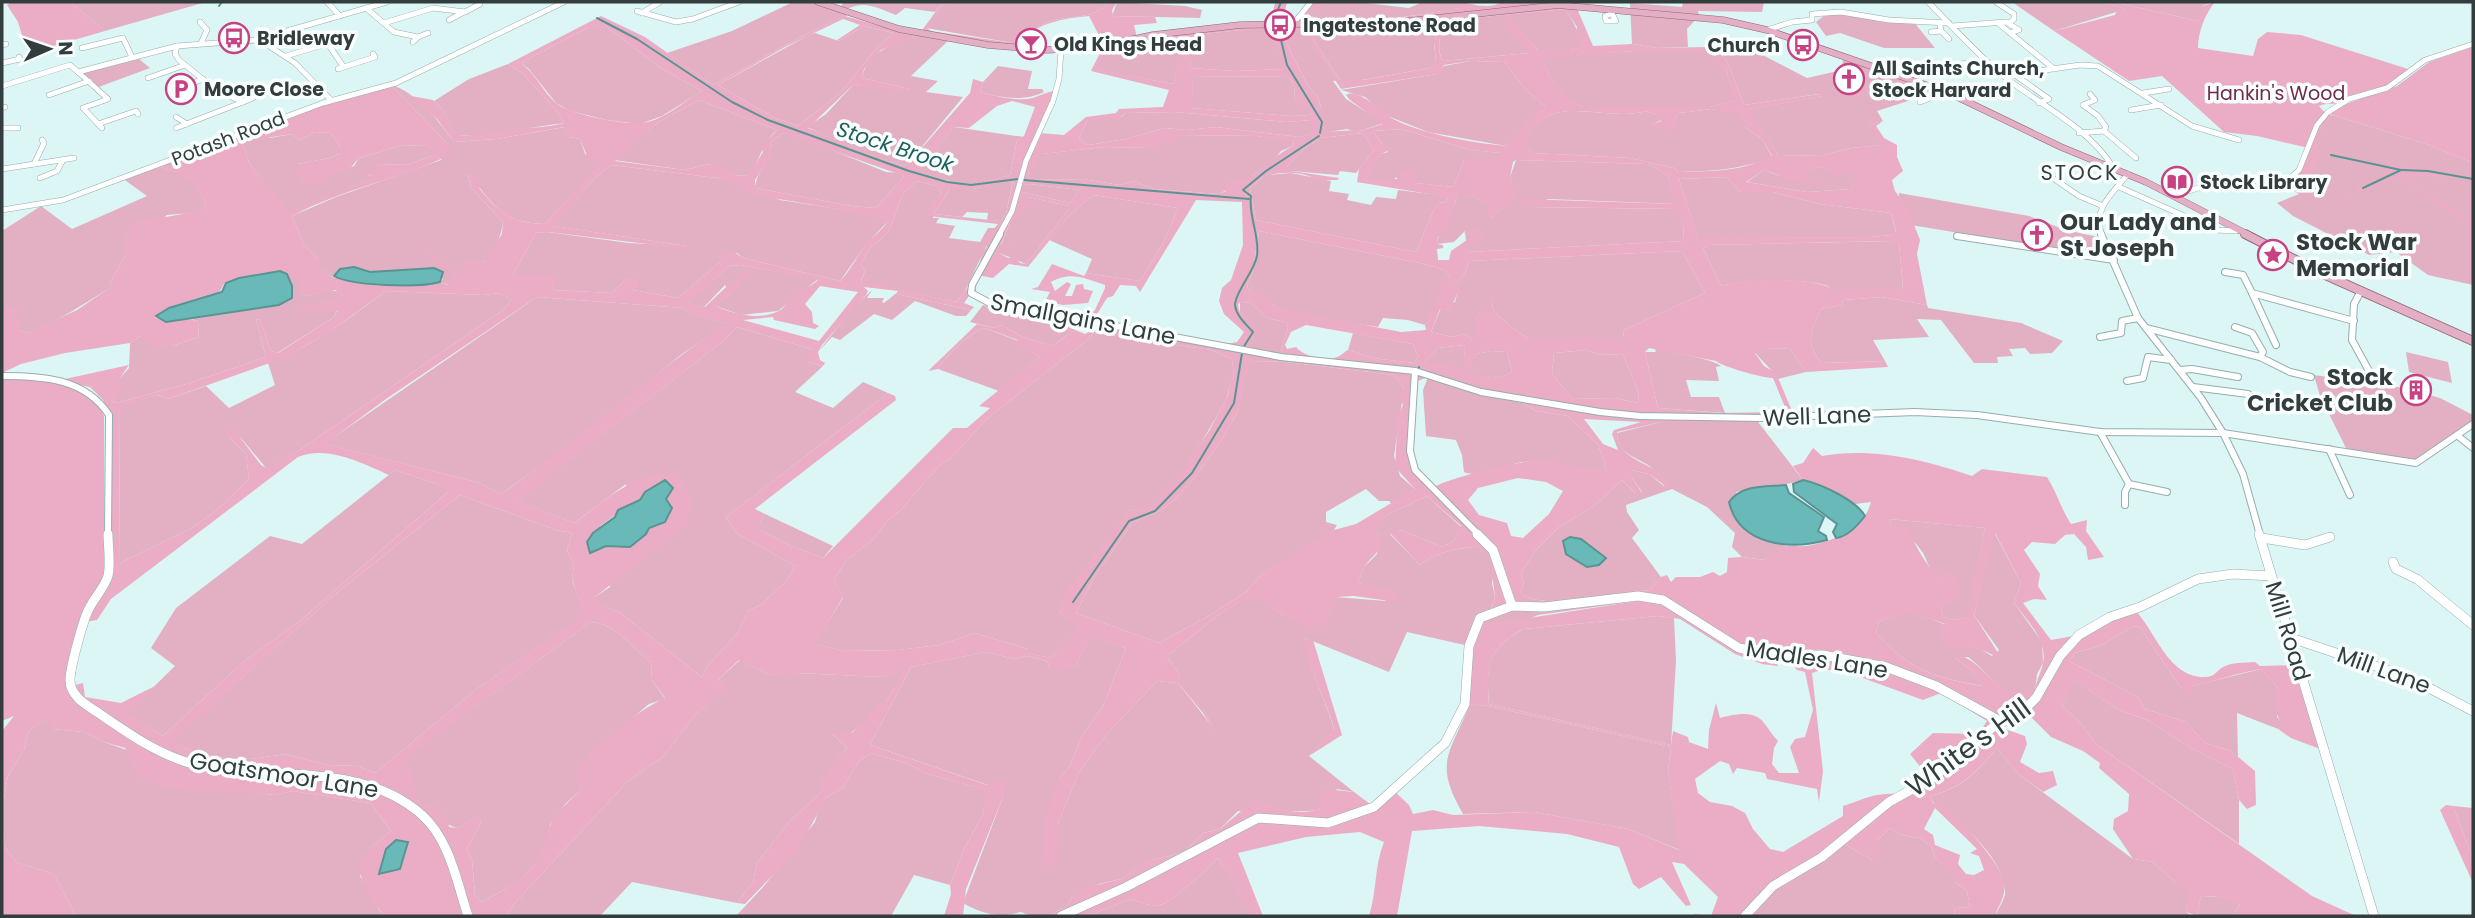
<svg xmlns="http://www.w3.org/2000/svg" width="2475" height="918" font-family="Poppins,sans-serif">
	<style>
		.green { fill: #e3b0c3 }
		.forest { fill: #ebadc5; fill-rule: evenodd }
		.water { fill: #69b9b8; stroke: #599493; stroke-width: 2 }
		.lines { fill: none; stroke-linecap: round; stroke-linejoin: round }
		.stream { stroke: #599493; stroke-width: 2 }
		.minor-far2-casing { stroke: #95aeae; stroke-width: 6 }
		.minor-far1-casing { stroke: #95aeae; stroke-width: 8 }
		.minor-casing { stroke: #95aeae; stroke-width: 10 }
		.major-far1-casing { stroke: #98657b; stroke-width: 7 }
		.major-casing { stroke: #98657b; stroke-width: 10 }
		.minor-far2 { stroke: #fff; stroke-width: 5 }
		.minor-far1 { stroke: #fff; stroke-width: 6 }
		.minor { stroke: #fff; stroke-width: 9 }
		.major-far1 { stroke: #e2afc4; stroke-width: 6 }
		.major { stroke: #e2afc4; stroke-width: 8 }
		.labels { text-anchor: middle; stroke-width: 7; stroke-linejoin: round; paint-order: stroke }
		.far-poi-label { font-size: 19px; font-weight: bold; fill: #333d3d; stroke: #f9fefe; text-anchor: start }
		.far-park-label { font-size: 19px; fill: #71294a; stroke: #f9fefe }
		.far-street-label { font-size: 19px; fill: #333d3d; stroke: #f9fefe }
		.far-water-label { font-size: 21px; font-style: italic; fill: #1c5f5e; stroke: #f9fefe }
		.far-quarter-label { font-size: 21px; letter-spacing: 2px; fill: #333d3d; stroke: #f9fefe }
		.poi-label { font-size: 23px; font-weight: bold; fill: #333d3d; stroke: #f9fefe; text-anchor: start }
		.street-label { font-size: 23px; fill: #333d3d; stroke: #f9fefe }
		.near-street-label { font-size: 28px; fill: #333d3d; stroke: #f9fefe }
	</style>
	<rect width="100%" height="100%" fill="#dbf6f5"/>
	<!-- green -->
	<g class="green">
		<path d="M70 2H206L105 31Z"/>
		<path d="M793 2H818L850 14 802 36 713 85 667 53 732 31Z"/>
		<path d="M844 2H943L935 12 905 8 896 15C878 8 865 0 847 9L841 6Z"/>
		<path d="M946 2H1109C1092 22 1070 13 1046 23 1034 28 1026 40 1013 43L926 28Z"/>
		<path d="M1117 2 1185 6 1202 10 1200 18 1112 16Z"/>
		<path d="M1323 2H1357L1409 8 1423 2H1455L1461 8C1424 14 1341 29 1308 15Z"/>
		<path d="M1683 2H1764L1762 12 1698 11 1699 16 1687 29 1688 47 1657 48 1632 44 1630 3 1682 7Z"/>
		<path d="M2012 2H2101L2126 9 2054 31Z"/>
		<path d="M2113 2H2211L2202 6 2205 10 2198 21Z"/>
		<path d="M1565 9C1574 22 1579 33 1583 47L1570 50H1538L1508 18H1505L1530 53 1443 61C1436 50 1440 34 1444 24L1461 19Z"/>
		<path d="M1830 11 1913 21 1935 48H1884L1840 33 1826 36 1816 22Z"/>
		<path d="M1406 24 1432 27 1436 38 1434 44 1436 62 1430 68 1362 80H1340L1313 39V31L1394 28Z"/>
		<path d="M1286 25H1305L1312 44 1338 80 1333 81 1346 99 1384 123 1357 132 1347 129 1323 133 1321 107 1317 96 1307 84 1283 36 1289 32Z"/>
		<path d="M864 26 893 33 875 50 841 92 798 126 775 118 718 85 809 35 815 33 839 41Z"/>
		<path d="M1273 27 1284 69 1234 71 1190 68 1193 35Z"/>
		<path d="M587 28H608L662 69 702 91 662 116 640 124 607 120 570 111 556 103 529 69 521 63Z"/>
		<path d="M925 33 949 40 911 76 938 81 926 92 963 97 906 166 881 159 807 127 826 114 853 85 910 89 862 78C868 48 899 43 925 33Z"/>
		<path d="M1184 36 1174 84 1092 69 1103 50Z"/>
		<path d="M1741 44 1807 78 1842 70 1843 59 1942 90 1877 111 1883 121 1869 125 1883 145 1851 148 1824 155 1779 156 1747 110 1822 96 1819 94 1744 105 1728 63 1717 48Z"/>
		<path d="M1635 51H1714L1727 72 1735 100 1710 107H1583L1564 96 1549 75 1542 57Z"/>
		<path d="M139 59 150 68 96 88 78 72Z"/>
		<path d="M1471 61 1504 62 1528 92 1546 107 1506 146 1428 132 1385 115 1365 97 1341 90 1437 74 1444 66Z"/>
		<path d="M508 64 522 73 557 111 564 123 474 136 457 135 442 109 434 101 469 79Z"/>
		<path d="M998 66 1032 71 1028 89H1042L1044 92C1024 102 1001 98 980 92L983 82Z"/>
		<path d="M1188 76 1289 77 1294 86 1295 99 1311 112 1310 115 1292 116 1191 108 1193 83Z"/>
		<path d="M390 84C417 93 438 120 454 142L497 139 565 127 569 137 580 139 585 154 603 162 545 224C510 223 499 213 479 187L480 180 468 175 471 188 503 222C502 235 493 255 481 263 466 272 459 266 449 285L440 282 443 279 434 268 370 272C358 265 340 270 331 277L314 264 318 259 304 245 292 216 336 197 441 160 447 143Z"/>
		<path d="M699 100 777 130C763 142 759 161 749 176L733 175 709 164 685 170 614 160 657 123Z"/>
		<path d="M1712 109 1739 113 1748 124 1745 127 1763 140 1772 157C1740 170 1712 171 1678 172L1674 168 1630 158 1534 153 1524 148C1542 86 1603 124 1646 111L1655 114 1661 120 1652 125 1675 119 1679 113Z"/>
		<path d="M1175 112 1287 122 1311 120 1312 133 1300 137 1216 127 1187 130 1164 128 1126 139 1088 145 1079 138 1088 120 1121 117 1126 113Z"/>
		<path d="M2333 115 2429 145 2473 163V285L2428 275 2396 252 2369 255 2293 216 2277 203 2299 194 2282 183 2299 170 2317 125Z"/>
		<path d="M954 127 1024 137 1017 140 1010 175 969 186 916 172Z"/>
		<path d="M257 129 270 138 292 134 300 140 315 132 331 133 340 147V153L330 158 298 164 333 173 354 166 359 158 399 146 427 145 432 149V156L407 165 380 164 368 175 373 176V179L289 212 249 163 245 149 236 136Z"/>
		<path d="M1401 129 1470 150 1502 153V159H1464L1454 187 1415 183 1414 178 1407 172 1390 181 1365 179 1381 154 1388 152 1373 131Z"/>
		<path d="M783 133 795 135 886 172 899 173 904 176 876 208 851 206 756 188C754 171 774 162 771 142Z"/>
		<path d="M1363 133 1374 150 1356 173 1340 171 1338 175 1290 171 1287 166 1304 149 1321 138Z"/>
		<path d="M1180 135 1257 136 1294 141 1293 146 1281 151 1274 160 1247 179 1219 194 1154 189 1134 181 1120 185 1089 180 1030 179 1028 175 1041 154 1104 147 1147 148Z"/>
		<path d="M1516 160 1648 164 1668 175 1676 204 1548 199 1530 207 1677 209 1683 225 1684 241 1467 252 1465 231 1454 242 1437 244C1438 232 1454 211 1457 195L1475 197 1490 205 1491 218 1515 198 1510 177Z"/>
		<path d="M611 165 717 178 738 183 780 200 858 212 883 218 887 222 865 246 840 281 743 258 737 253 721 261 678 298 633 290 637 283 626 279 612 293 553 290 555 275H513L536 233 547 232 629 243 687 246 553 226 595 178Z"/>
		<path d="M158 166C181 174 200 182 206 207L191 213 167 215 126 254 110 283 112 287C84 303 58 322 27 333L19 330 13 318 2 308V231L41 206 72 229 147 196 122 178Z"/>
		<path d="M1816 167 1860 173 1851 189 1807 192 1747 182 1764 170C1787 179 1794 183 1816 167Z"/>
		<path d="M1291 173 1331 181 1329 191 1349 194 1347 200 1371 205 1376 197 1396 199 1398 190 1447 196 1446 203 1439 202 1435 207 1416 252 1256 220 1250 188 1266 175Z"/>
		<path d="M1727 177 1740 192H1773L1820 204 1891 213 1896 232 1892 235 1869 237 1698 239 1679 179Z"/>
		<path d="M1013 180 1006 214 1000 221 987 220 988 213 967 212 962 217 934 214 950 189H973Z"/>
		<path d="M917 181 937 186 941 193 936 200 933 218H939L936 223 955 226 949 238 980 242 988 228H995L964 293 956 302 861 282 865 271 861 264 870 248 888 233 903 194Z"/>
		<path d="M1029 184 1080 190 1070 203 1018 191 1019 187Z"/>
		<path d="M1899 193 2029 216 2066 230 2098 237 2108 258 1899 223Z"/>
		<path d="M1093 195 1178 208 1162 245 1140 281 1086 273 1092 259 1049 240 1069 216Z"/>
		<path d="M1028 197 1069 206V209L1026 264 999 253V246L1004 247 1001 245 1010 223 1024 207 1029 206 1031 203 1025 199Z"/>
		<path d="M1259 231 1420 263 1445 270 1450 276 1430 320 1425 325 1408 320 1383 318 1378 327C1348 322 1303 319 1276 306 1267 301 1259 294 1248 289L1247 283 1252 275Z"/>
		<path d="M1895 241 1899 243 1903 289C1888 290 1846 294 1833 290 1830 288 1827 285 1824 285 1800 278 1744 280 1721 286L1703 248 1708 245Z"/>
		<path d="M1682 251 1705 293 1624 330 1623 338H1528C1519 333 1497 316 1492 308L1494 295 1476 319V343L1465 334 1452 337 1431 332 1441 308 1455 302 1457 294 1461 291 1454 287 1465 273 1469 261Z"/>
		<path d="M740 265 818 279 778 311 741 315 713 305 731 294 725 285 704 307 687 303 729 266Z"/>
		<path d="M294 275 298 276 305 296 331 290 340 292 342 296 322 303 320 309 337 310 334 317 277 353 271 351 260 319 256 320 266 357 186 384 116 403 111 400 120 378 129 368 130 343 140 336 172 346 199 337 198 322 192 319 279 305 292 298V286L288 278Z"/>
		<path d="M872 290 867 298H884L882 302 884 303 899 291 896 294 971 310 966 316H956L915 301 892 320 874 314 840 340 832 337 818 352 852 309Z"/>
		<path d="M386 291 483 295 500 293 511 300 503 310 304 447 267 469 241 438 229 437 246 454 249 479 216 511 190 529 120 563 119 405 158 395 168 399 206 386 229 408 275 385 268 363C311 348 349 318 386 291Z"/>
		<path d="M537 297 683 308 690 313 728 324 682 354 553 457 501 494 477 482 324 444Z"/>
		<path d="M1882 297 1927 305 1928 308 2021 323 2063 341 2052 353 2030 354 2025 348 2009 349 2013 356 1997 357 1998 363H1974L1941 320 1917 319 1929 337 1873 340 1885 361 1821 363C1805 340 1810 334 1821 309L1842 305 1843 300Z"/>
		<path d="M1240 302 1251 303 1267 318 1286 322 1288 327 1281 351H1246L1254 336V325L1240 313Z"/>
		<path d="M983 305 1058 322 1069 333 1053 346 1023 337 1001 325 995 328 970 322Z"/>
		<path d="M737 327 811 349 807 362 823 366 795 392 833 408 863 382 888 393 726 517 736 533 795 566 786 581 762 604 748 611 737 634 708 665 702 677 619 612 599 605 595 597 610 587 626 484 574 523 516 501 722 342Z"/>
		<path d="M984 328 1019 341 1026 349 1040 357 999 391 938 369C949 352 966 336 984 328Z"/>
		<path d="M1095 329 1111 335 1211 350 1232 359 1234 376C1228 384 1230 392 1225 401 1210 429 1178 484 1154 503 1147 508 1135 509 1128 511L1059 612 1079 629 1051 658 1027 653 1028 649 975 633 939 645 898 650 845 651 814 644 843 598 834 579 848 559 873 540 887 521 902 509 937 468 951 458 988 418 1091 337Z"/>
		<path d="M1353 333 1413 344 1418 357 1414 363 1373 358 1348 350Z"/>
		<path d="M1464 345 1466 373 1424 363 1438 348Z"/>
		<path d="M1658 348C1672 353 1714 359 1721 366L1716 367 1719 381 1686 380 1691 397H1719L1725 413 1658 408 1645 352H1656L1655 350Z"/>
		<path d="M1771 348 1790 349 1806 372 1778 379C1775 372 1762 362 1755 352Z"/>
		<path d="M1587 350 1599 355 1623 354 1638 392 1639 403 1614 398 1573 399 1552 374 1554 353Z"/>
		<path d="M1492 351 1507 352 1512 372 1499 378 1466 374 1476 354Z"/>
		<path d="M2406 352 2448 362 2452 383 2409 372Z"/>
		<path d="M1249 361 1286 362 1394 375 1404 388 1394 456 1400 476 1415 489 1392 504 1389 501H1379L1366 489 1326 512V522L1337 525 1334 530 1260 576 1247 591 1212 614 1159 643 1076 613 1095 576 1133 522 1160 511 1174 500 1196 476 1223 438 1238 411Z"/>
		<path d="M2314 375 2404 388 2440 398 2473 415V424L2416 463 2348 452 2320 396Z"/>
		<path d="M1428 377 1473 392 1522 403 1536 411 1568 416 1598 445 1605 463 1604 471C1576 471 1550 459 1522 462 1504 465 1481 479 1464 472L1462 455 1456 440 1426 436 1423 390Z"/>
		<path d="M1661 422H1758L1803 480C1781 487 1759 486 1736 492L1740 526 1762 540 1775 541 1786 546 1765 560 1742 557 1732 547 1735 533 1707 507 1672 489 1626 505 1627 512 1639 530 1632 538 1661 577 1649 590C1617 593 1545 612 1520 593L1524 585 1521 573 1536 550 1559 527 1593 507 1622 480 1635 493 1642 492 1631 476V470L1649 474 1665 487C1662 483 1660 476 1656 472 1642 456 1617 458 1617 433Z"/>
		<path d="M395 470 437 484 449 491 301 620 243 662 163 736 126 714 175 666 151 648 176 608 270 536 302 544Z"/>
		<path d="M460 495 556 530 572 533 567 550 574 565 572 580 585 615 478 688 375 773 357 766 327 765 286 754 251 759 224 758 195 752 171 741 338 592Z"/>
		<path d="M1427 496 1461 527 1454 541 1442 547 1401 530 1390 534 1420 565C1440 550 1466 546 1490 547L1496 559 1492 583 1495 597 1490 613 1512 606 1638 596 1663 600 1670 608 1637 601 1538 615 1469 646 1407 632 1389 672 1305 638C1308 670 1326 698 1334 730L1309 756 1354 792 1337 789C1332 795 1325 806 1318 810 1314 812 1250 811 1238 811L1220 829 1203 833 1183 853 1151 860 1121 879 1099 884 1072 897 1066 907 1048 916H1031L1021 912C998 918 982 914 963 903L1003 797 988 785 870 745 911 667 986 652 1014 659 1027 656 1047 661 1050 668 1076 665 1092 635 1126 648 1103 706 1082 736 1070 766 1059 779 1058 824 1079 772 1106 735 1157 681 1178 683 1215 730 1205 712 1179 682 1180 675 1167 656 1222 612 1253 595 1284 616 1335 597 1386 601 1373 588 1358 583 1364 567 1377 554 1381 535 1374 530 1387 515Z"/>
		<path d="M765 514 833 546 823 558 791 546 760 530V522Z"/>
		<path d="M1889 519 1985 528 1968 617 1954 620 1943 617 1941 608 1946 603 1939 577C1929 572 1928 562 1923 553 1915 540 1903 533 1891 525Z"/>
		<path d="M1994 532 2021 583 2014 603 2042 642 2043 663 2037 674 2035 691C2000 702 1992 674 1968 657L1955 658 1971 670 1983 686C1933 677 1911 671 1876 633L1879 621 1911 611 1946 625 1968 647 1980 649 1992 656 1999 650 1974 615Z"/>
		<path d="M1658 616 1674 618 1676 661 1671 745 1489 704C1486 664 1487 651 1523 629Z"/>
		<path d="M591 622C615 623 634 648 651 663L652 680 665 699 649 704 600 745 580 791 566 803 550 825 547 843 537 862 519 881 482 902 475 895 472 860 467 849 481 822 477 816 458 828C446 826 422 809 416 798 411 788 410 772 403 759Z"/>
		<path d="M2139 626 2178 684 2192 697V686L2261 669 2278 688 2277 717 2283 724 2278 729 2237 713 2238 757 2231 751 2205 743 2186 722 2145 709 2138 697 2069 661 2075 653 2102 645 2132 627Z"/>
		<path d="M740 660 770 675 797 673 882 677 906 669 887 701 851 733 832 734 847 747 822 780 821 792 789 822 757 863 753 882 737 903 632 882 600 916H507L514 904 628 781 663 757 695 715 724 688 718 680Z"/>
		<path d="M2073 679 2119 710 2147 720 2191 748 2233 769 2239 800V844L2096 744 2079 721 2062 706Z"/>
		<path d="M1470 704 1488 706 1671 747 1668 770 1680 850 1628 829 1534 812 1463 814C1433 762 1450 754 1470 704Z"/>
		<path d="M50 718 53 729 84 732 104 742 245 792 275 795 293 791 370 803 391 831 373 846 360 876 379 910 386 916H76L54 874 16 862 4 846 2 809 8 776 24 750 29 730Z"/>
		<path d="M1997 748 2018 774 2133 859 2153 862 2170 878 2190 891 2186 912 2192 916H1997L1996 914C1999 908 2004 900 2005 894 2007 870 1979 839 1962 825 1951 815 1935 810 1930 796 1962 788 1976 773 1997 748Z"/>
		<path d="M871 753 909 764 924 773 987 790 983 814 964 849 950 885 914 875 891 916H736L764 886 815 822 819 808 827 797 843 788 859 761Z"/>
		<path d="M2453 806 2473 808V858Z"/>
		<path d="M1890 828 1900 835 1920 838 1931 846 1935 857 1955 877 1954 882 1967 891 1970 907 1955 908 1954 916H1745L1759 899 1841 842 1872 860 1878 840Z"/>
		<path d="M1218 858 1248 908 1249 916H1088L1131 899C1140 902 1152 908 1163 904 1174 900 1209 868 1218 858Z"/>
		<path d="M2201 896 2227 897 2240 905 2232 916H2197Z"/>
	</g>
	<!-- forest -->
	<g class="forest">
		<path d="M11 2H70L105 31 43 49 24 42 18 22 7 5Z"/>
		<path d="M939 2H946L927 28 931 31 1013 43C1025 40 1034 28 1046 23 1070 13 1092 22 1109 2H1117L1112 10 1113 16 1155 17 1157 23 1134 25 1137 38 1271 23 1275 2H1287L1284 15 1292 20 1286 23 1289 32 1283 36 1307 84 1317 96 1326 122 1323 132 1357 130V132L1383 124 1350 100 1346 95C1359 87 1381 113 1395 120 1423 134 1474 143 1506 146L1531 116 1546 107 1528 92 1504 62 1471 61 1444 65 1438 74 1341 89 1335 80 1337 79 1308 39 1305 25 1294 23 1311 2H1323L1309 16C1342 29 1424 14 1460 8L1455 2C1472 2 1485 11 1502 2H1572L1576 6 1593 46 1632 44 1657 48 1708 47 1736 40 1741 44 1717 48 1728 63 1744 105 1820 94 1823 96 1748 110 1779 156 1824 155 1851 148 1882 145 1868 125 1883 121 1876 126 1884 138 1897 145V157L1903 171 1892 180 1895 191 1907 207 1920 240 1917 254 1927 305 1882 297 1843 300 1842 305 1821 309C1810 334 1805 340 1821 363L1885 361 1888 367 1806 372 1790 349 1771 348 1755 353 1764 366 1776 373 1795 418H1755L1758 422H1661L1617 432C1616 465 1665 461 1671 490L1649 474 1631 470V476L1642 493H1635L1622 480 1593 507 1559 527 1536 550 1521 573 1524 585 1520 593C1546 612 1617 593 1649 590L1661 577 1667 575 1671 582 1676 577H1700L1713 572 1720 576 1727 572 1728 558 1742 557 1765 560C1771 556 1777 550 1784 547 1790 544 1798 547 1806 546 1832 542 1864 530 1871 502L1855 504 1818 484 1803 480 1793 466 1803 463 1813 448 1822 456C1871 447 1926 460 1972 476L1982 469 2047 477C2057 493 2061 509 2071 524L2087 520 2086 531 2104 557 2088 560 2086 547 2074 534 2065 535 2055 544 2032 542 2024 550 2040 574 2038 586 2047 600 2034 599 2023 603 2051 640 2079 635 2134 609C2156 631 2168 678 2205 677 2215 677 2216 671 2223 667 2231 662 2246 663 2255 662L2260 666 2299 665 2325 751 2291 738 2278 729 2282 724C2274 712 2274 702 2278 688L2261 669C2237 673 2216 681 2192 686V698L2178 684 2139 626 2132 627 2102 645 2075 653 2069 661 2138 697 2145 709 2186 722 2205 743 2231 751 2255 771 2256 805 2247 809 2239 800 2233 769 2191 748 2147 720 2119 710 2074 680 2062 706 2079 721 2096 744 2312 896 2356 916H2232L2240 905C2227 897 2217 896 2201 896L2197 916 2186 912 2189 891 2170 878 2153 862 2133 859 2113 829 2114 819 2128 811 2129 794 2099 768 2100 763 2083 751 2051 737 2031 717 2022 714 2023 719 2002 728 2025 736 2027 744 2020 762 2039 773 2053 771 2057 785 2043 792 2018 774 1997 748C1976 773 1961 788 1930 796L1933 803C1953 807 1995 858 2003 877 2008 890 2001 902 1996 913L1997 916H1954L1955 908 1970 907 1967 891 1954 882V877L1935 857 1931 846 1920 838 1900 835 1890 828 1878 840 1881 852 1872 860 1841 842 1773 886 1745 916H1693L1695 914 1711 916 1718 897 1684 864 1672 862 1691 905 1686 906 1661 877 1639 889 1633 884 1619 847 1567 834 1479 826 1412 831 1397 916H1369C1377 891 1374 867 1384 842L1360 832 1306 837 1238 853 1263 916H1249L1247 908 1218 858C1209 868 1174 900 1163 904 1152 908 1140 902 1131 899L1088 916H1048L1066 907 1072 897 1084 888 1121 879 1150 860 1183 853 1203 833 1220 829 1254 800C1274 809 1299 816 1320 809L1318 795 1325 789 1354 792 1374 807 1392 789 1409 805 1413 814 1433 810 1453 815 1534 812 1628 829 1679 850 1668 770 1671 747 1488 706 1465 704 1469 646 1478 626 1637 601 1656 603 1670 608C1668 606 1666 602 1663 600 1640 589 1518 608 1490 614L1495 597 1491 566 1496 559 1490 547C1466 546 1440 550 1420 565L1390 533 1401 530 1442 547 1454 541 1461 526 1427 496 1387 515 1375 530 1381 535C1384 551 1373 554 1365 566 1362 571 1360 578 1358 583L1391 590 1399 599 1397 602 1354 596 1336 597 1329 618 1320 631 1284 616 1253 596 1222 612 1167 656 1180 675V682L1205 712 1225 747 1203 713 1178 683 1157 681 1106 735 1079 772 1058 824 1057 864 1041 868 1046 816 1059 779 1070 766 1082 736 1103 706 1126 648 1092 636 1076 665 1058 671 1050 668 1047 661 1027 656 1014 659 986 652 911 667 870 745 987 785 1006 778 1003 797 966 889 963 916H944L951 894 950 885 964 849 983 814 986 790 924 773 909 764 871 753 859 761 843 788 827 797 798 849 745 904 737 903 753 882 757 863 789 822 821 792V780L847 747 831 733H852L879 704 887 701 905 670 882 677 797 673 787 678 770 675 739 660 718 680 725 688 695 715 663 757 628 781 514 904 507 916H386C371 904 361 882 358 863L373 846 391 831 370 803 293 791 276 795 165 788 140 779 125 748 104 742 84 732 52 729 49 719 29 730 24 750 8 776 2 809 4 846 16 862 54 874 76 916H2V731L14 716 2 721V379C24 379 65 380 84 391 92 395 100 408 104 416V578L81 615 68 694 72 686 83 683 85 697 121 703 155 686 127 714 163 736 243 662 301 620 448 492 437 484 395 470 389 475C362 463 327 445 298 457L111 599 97 620 85 622 108 576 109 415 101 403 104 401 90 387 64 382 65 379 129 365 120 378 119 396 112 401 116 403 186 384 266 357 256 320 260 319 271 351 278 353 334 317 337 311H299L300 306 322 303 342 295 335 290 305 296 300 291 298 276 288 278 280 271 240 277 224 284 219 293 167 308 154 317C171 323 186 315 198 322L199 337 172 346 156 347 140 336 130 343 65 353 21 364 2 373V308L22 306 21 311 14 318 19 321V330L27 333 77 310 111 287 110 283 126 254 124 239 133 223C156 217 185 216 206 207 200 183 180 174 158 166L236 136 245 149 249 163 289 211 372 179V176L367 174 380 164 407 165 432 156V149L426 145 399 146 359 158 346 173H333C326 184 315 184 303 184L296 170 298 164 330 158 340 153V147L331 133 315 132 300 140 292 134 259 139 251 133 275 120 390 84 447 143 452 154C400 179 342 189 292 216L304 245 318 259 315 264 331 277 402 285H424L440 282 448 285 455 273 434 262 425 247 455 272 463 261 483 262 502 234 503 222 471 188 468 175 480 179 482 185 479 188C499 213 511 223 545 224L602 162 589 161 580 139 569 137 564 127 497 139 454 142 437 119 411 96 433 100 442 109 458 135C478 137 494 131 514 129 531 127 547 128 564 123L557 111 522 73 508 64 601 16 645 37 713 85 802 36 845 16 897 31 920 33 942 3ZM1565 9 1577 27 1576 33 1582 47 1570 50H1538L1508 17 1505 18 1504 26 1529 53 1443 61C1436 51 1440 34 1444 24L1461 19ZM1089 16 1104 45 1091 71 1169 90 1163 107 1119 109 1116 113 1086 117 1064 135 1039 133 1055 91C1047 92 1041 95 1033 98 1018 102 995 96 980 92L983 82 973 79 970 93 906 166C872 158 841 139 808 128L853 85 908 92 910 89 862 78 864 69 881 50 924 33 1019 47C1029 23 1067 18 1089 16ZM843 19 860 25 837 40 839 41 864 26 893 33 875 50 841 92 798 126 775 118 718 85 785 47ZM1406 24 1432 27 1436 38 1434 43 1436 61 1430 68 1363 80H1340L1313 39 1314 31 1394 28ZM1272 27 1283 69 1234 71 1190 68 1194 35ZM587 28H608L662 69 702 91C684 101 661 123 639 123 622 124 570 115 556 103 543 92 536 74 521 63ZM1183 36 1174 84 1095 69 1106 50ZM1635 51H1713L1727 72 1734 100 1710 107H1583L1564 95 1549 75 1543 58ZM1189 76 1289 77 1294 86 1295 99 1311 113 1310 115 1292 116 1192 108 1193 83ZM699 100 777 130 761 147 763 152 748 176 734 175 735 172 709 164 685 170 615 161 657 123ZM1012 101 1035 107 1024 136 1017 140 1010 175 968 186 917 172 954 127 969 128 997 106ZM1712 109 1739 114 1743 122 1747 124 1745 127 1763 140 1772 156C1761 158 1756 164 1746 166 1724 172 1701 171 1678 172L1674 168 1630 158 1534 153 1525 148C1542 86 1603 124 1646 111L1655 114 1661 121 1651 125C1661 131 1666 133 1676 126L1675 119 1679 113ZM1175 112 1287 122 1311 120V133L1300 137 1216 127 1187 130 1164 128 1126 139 1088 145 1079 138 1088 120H1116L1126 113ZM1401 129 1470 150 1501 153 1502 158 1464 159 1454 187 1416 183V174L1409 169 1397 176V179H1366L1381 154 1392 149 1382 144 1373 131ZM783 133 904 176 876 208 851 206 756 188 755 180 772 154 771 142ZM1363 133 1374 150 1359 169 1357 182 1447 197 1446 203 1438 202 1435 207 1416 252 1256 220 1250 188C1254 185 1259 180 1264 177 1277 171 1305 171 1316 180H1338L1339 178 1291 171 1287 166 1304 149 1321 138ZM1180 135 1257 136 1294 142 1293 146C1270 156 1254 186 1226 180V191L1219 194 1154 189 1134 181 1120 185 1089 180 1030 179 1028 175 1042 154 1104 147 1147 148 1174 142ZM1516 160 1648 164 1668 175 1675 204 1521 199 1522 204 1530 207 1676 209 1683 225 1684 241 1467 252 1468 246 1481 240 1484 232 1472 229 1464 233 1474 235 1451 251 1449 260H1438L1437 249 1443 248V245L1437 244 1438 237 1449 229 1448 222 1457 196 1475 197 1489 205 1486 216 1491 218 1516 198 1510 177 1513 162ZM611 165 717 178 743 186 744 192 750 194C770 198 879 214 887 222 882 230 874 236 867 243 857 256 851 270 840 281L743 258C735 251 726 251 717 257L721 261 678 298 633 290 641 277 626 279 612 293 553 290 556 275H513L536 233 548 232 689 249 687 246 554 226 595 178ZM1816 167 1827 169 1834 175 1859 173 1851 189 1807 192 1746 182 1764 170 1788 179 1821 185 1818 180 1805 176ZM1727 177 1740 192H1773L1820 204 1891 213 1896 231 1892 235 1869 237 1698 238 1679 179ZM917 181 937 186 941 193 930 207 928 216 998 224 984 240 987 247C981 253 982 255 980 262 976 274 965 294 956 302L861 281 865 271 861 264 870 248 888 233 903 194ZM1013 181 1006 214 1000 221 934 214 950 189H973ZM1029 184 1080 190 1070 203 1018 191 1020 187ZM1093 195 1178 208 1162 245 1140 281 1086 273 1084 276 1052 264 1038 287 1031 289 1050 292 1041 309 1044 310 1053 299 1054 303 1063 305 1088 303 1093 291 1084 289 1083 284 1076 285 1072 296H1065L1071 284 1067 282 1055 291 1051 282C1072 271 1083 278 1105 285V288L1095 310 1084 318 1092 322 1107 298 1113 296 1120 285 1136 286 1140 292 1196 200 1242 202 1243 245 1231 280 1222 288 1219 301 1224 314 1244 332 1237 342 1226 344 1138 327 1101 324 1098 329 1111 335 1211 350 1232 359 1234 376 1230 382 1228 395 1209 431 1183 468 1152 504 1128 511 1064 595 1059 612 1078 629 1051 658 1028 653V649L975 633 939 645 898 650 845 651 815 644 843 597 834 579 848 559 873 540 887 521 902 509 937 468 951 458 988 418 1091 337 1095 329 1085 334 1075 330 1071 319 1022 310 1015 311 1058 321 1068 334 1053 346 1023 337 1001 325 995 328 977 324 928 371 938 369C949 352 966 336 984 328L1018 340 1016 344 1040 357 979 406 990 408 967 428H953L823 558 791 546 760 530V522L765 514 755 509 896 400 895 396 888 393 726 517 736 533 795 566 786 581 762 604 748 611 737 634 708 665 702 677 619 612 600 605 595 597 687 525C694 503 691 487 672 472 630 476 607 499 574 523L517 501 722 342 737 327 811 349 806 356 807 362 823 366 825 363 820 360 818 352 822 345 866 295 868 291 864 287 898 291 896 294 971 310 974 307 964 303 971 293 978 296C974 288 976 281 982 276L993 278 1009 264 1028 267 1069 216ZM1028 197 1069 206V209L1026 264 1020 263 1015 257 1008 258 999 253V247L1015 249 1011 245 1001 244 1010 223 1021 216 1024 207 1036 209 1035 205 1026 199ZM1259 231 1420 263 1445 270 1450 276 1445 284 1440 285 1438 302 1433 304 1430 320 1425 325 1426 330 1401 332 1297 312 1274 305 1267 298 1248 289 1247 283 1252 275ZM1891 241 1899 243 1903 289 1834 290C1812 276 1746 279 1721 286L1703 248 1708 245ZM1682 251 1705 293 1624 330 1623 338H1528C1519 333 1497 316 1492 308L1495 292 1476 319 1475 342 1465 334 1452 337 1431 332 1440 309 1450 311 1457 294 1464 290 1455 286 1465 273 1469 261ZM740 265 818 280C811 287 803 288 795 295 789 299 785 308 779 311 759 321 732 314 714 305L731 294 752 271 745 269 705 307 688 303 729 266ZM820 286 858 292 819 341 743 320 773 317 774 320 815 329 819 326 813 323 812 312 805 304ZM386 291 483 295 500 293 511 300 503 310 304 447 267 468 261 465 230 424 224 427 229 437 246 454 249 479 216 511 190 529 120 563 119 406 158 395 168 399 284 358 328 333ZM537 297 683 308 689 313 727 324C648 374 579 441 501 494L477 482 325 444 386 399ZM1240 302 1251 303 1267 318 1286 322 1288 327 1281 351H1247L1254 336V324L1240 313 1238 305ZM1306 325 1413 344 1418 357 1414 363 1373 358 1348 350C1344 352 1341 356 1337 357 1326 362 1303 356 1296 347L1287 349 1285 345 1291 332ZM1464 345 1465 372 1450 365 1425 362 1438 348ZM1649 348 1716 361C1723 367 1763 378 1773 378L1787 412 1721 413 1658 408 1645 352ZM1587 350 1599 355 1623 354 1638 392 1639 403 1614 398 1573 399 1552 374 1554 353ZM1492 351 1507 352 1512 372 1499 378 1467 373 1476 354ZM1250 361 1286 362 1394 375 1404 388 1398 394 1403 405 1398 417 1395 467 1415 489 1356 524 1334 530 1301 549 1260 576 1247 591 1212 614 1159 643 1076 613 1095 576 1133 522 1160 511 1174 500 1196 476 1223 438 1238 411ZM1428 377 1473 392 1522 403 1536 411 1568 416 1598 445 1605 463 1604 470C1581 472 1561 460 1539 460 1520 461 1452 477 1436 486L1415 470 1411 435 1415 382ZM1584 419 1641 422 1614 430 1612 434 1618 450 1603 444ZM1518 478 1546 482 1563 491 1549 514 1523 538 1511 536 1507 523 1479 515 1468 500 1478 488ZM665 480V522L649 528 623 547 606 546 600 526ZM460 495 556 530 572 533 567 550 574 565 572 579 584 615 478 688 375 773 357 766 327 765 286 754 251 759 224 758 195 752 172 741 338 592ZM1889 519 1985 528 1967 617 1954 620 1943 617 1941 608 1957 600 1960 591 1955 576 1946 572 1939 577C1931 573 1910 538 1909 529L1891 525ZM1995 533 2021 583 2014 603C2026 619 2048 641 2043 663 2041 673 2037 678 2035 690 1995 704 1989 662 1956 654L1955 658 1971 670 1982 686C1933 677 1911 671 1876 633L1879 621 1911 612 1945 624 1939 632 1943 643C1958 652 1963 645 1978 649 1987 651 1991 656 2000 656L1974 615ZM1658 616 1680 619 1735 654 1762 664 1778 666 1777 660H1788L1797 670 1805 672 1813 710 1805 737 1795 739 1790 747 1799 773H1779L1772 764 1774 748 1778 741C1772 735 1769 729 1764 723 1754 709 1733 715 1720 718L1716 703 1709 730 1708 749 1689 742 1688 737 1673 731 1671 745 1489 704C1486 664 1488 650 1523 629ZM591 622C615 623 634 648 651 663L652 680 665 698C633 713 599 743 575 770L580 791C569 801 557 811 551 824 545 835 545 848 538 859 525 880 503 890 482 902L475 895 472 860 467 849 481 822 478 815 458 828 449 827 447 817 434 804 424 805 417 800 412 777 404 759ZM1824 669 1852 674 1923 700 1941 693 1987 721 1978 734 1933 733 1910 754 1926 774C1906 803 1905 790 1877 795 1865 797 1854 803 1843 806V816L1783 852 1770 849 1753 829 1745 813 1732 806 1710 802 1698 793 1695 779 1720 761 1729 764 1733 774 1737 768 1765 773 1767 779 1817 789 1819 802 1823 771 1812 673ZM1935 808 1977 849 1970 853 1979 856 1984 870 1974 875 1966 874 1958 864 1960 855 1935 845 1933 835 1924 829Z"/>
		<path d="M2101 2H2113L2198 21 2199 14 2204 10 2202 6 2215 2C2205 14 2198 32 2198 48L2253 56 2258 39 2267 32 2301 35 2408 69C2390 86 2366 98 2342 103 2333 105 2328 102 2319 106L2326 114 2332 115 2331 113 2346 104 2397 86 2429 62 2473 47V163L2429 145 2333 115C2324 124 2317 138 2318 150L2376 165 2406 166 2452 175C2440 182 2428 174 2414 177V183L2473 223V227L2400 177 2337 200 2355 191 2357 186 2379 179 2391 170 2319 152C2313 171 2316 185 2289 181L2309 148 2257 136 2224 132 2162 76 2129 81 2054 31 2115 15 2117 10 2125 9Z"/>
		<path d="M1304 638 1313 640 1342 735 1309 756 1334 729C1326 698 1308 670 1304 638Z"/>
		<path d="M2446 805 2453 806 2473 858V883L2440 810Z"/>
	</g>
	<!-- water -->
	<g class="water">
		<path d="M354 267 370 272 434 268 443 272 440 282C419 288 352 286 334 276L340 269Z"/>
		<path d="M280 271 287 274 292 286V298L279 305 166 322 156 316 169 308 222 292 226 283 239 278Z"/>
		<path d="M665 480 673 488 666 499 672 508 665 522 649 528 646 534 630 547 606 546 590 553 587 542 593 533 615 517 618 510 640 500 645 492Z"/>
		<path d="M1803 480C1821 484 1856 500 1865 516 1858 525 1847 537 1836 538L1833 532 1837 524 1794 492 1793 484Z"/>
		<path d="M1786 485 1789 493 1824 517 1818 531 1826 536 1827 540C1791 550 1739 546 1729 502 1742 484 1765 487 1786 485Z"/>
		<path d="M1570 537 1581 539 1606 558 1599 565 1587 567 1566 554 1563 541Z"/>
		<path d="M396 840 408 842 400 869 379 874 386 849Z"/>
	</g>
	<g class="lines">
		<!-- stream -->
		<g class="stream">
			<path d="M219 6 222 2"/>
			<path d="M597 18 637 39 732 102 768 120 909 171 947 182 971 185 1018 179"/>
			<path d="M1278 21 1277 12 1281 2"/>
			<path d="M1278 27 1287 65 1322 122 1320 133"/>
			<path d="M2331 155 2401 170 2363 188"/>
			<path d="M2402 170 2428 171 2473 179"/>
			<path d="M1024 180 1249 199"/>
			<path d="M1243 348 1253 332C1246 324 1236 316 1235 305 1235 292 1254 272 1257 256 1260 235 1248 216 1251 196L1243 190 1266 171 1319 136"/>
			<path d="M1418 376 1419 367"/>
			<path d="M1073 602 1129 521 1155 511 1192 473 1234 403 1242 353"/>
		</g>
		<!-- minor-far2 casing -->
		<g class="minor-far2-casing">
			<g id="minor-far2">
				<path d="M327 2 340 16"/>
				<path d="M1928 2C1952 26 1975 52 2001 74 2038 104 2087 126 2113 167"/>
				<path d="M1996 2 2014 14V19L2009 23"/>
				<path d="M366 8 394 32 418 37 413 42"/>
				<path d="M1610 10 1616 21H1606L1605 16 1611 14"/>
				<path d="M637 11 676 22 693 19 739 2"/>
				<path d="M642 13 660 2"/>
				<path d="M449 20 464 12"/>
				<path d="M200 22 207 30 201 43"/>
				<path d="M384 23 433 8 465 12 480 4"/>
				<path d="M1294 23 1311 2"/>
				<path d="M1998 23 2053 68"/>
				<path d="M1952 26 2006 22 2019 30 2010 33"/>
				<path d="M1767 30 1792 22 1812 20V14L1841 12 1889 20 1949 23"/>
				<path d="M1941 31 1949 39"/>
				<path d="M1931 32 1941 31 1940 24"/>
				<path d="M418 37 428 33"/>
				<path d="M271 39 269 46 295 63 331 100"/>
				<path d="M328 44 343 66"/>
				<path d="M2 45 6 44"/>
				<path d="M82 48 123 38 132 57"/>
				<path d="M286 56 349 37 347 35"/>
				<path d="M2 63 20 59 19 57"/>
				<path d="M1946 65 1945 68 1935 66Z"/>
				<path d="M1946 65 1987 62"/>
				<path d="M338 69 375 57 373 54"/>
				<path d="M78 72 108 99 83 108 102 128"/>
				<path d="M2015 75 2049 99 2039 103"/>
				<path d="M2003 76 2080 65 2098 66 2192 126 2239 140"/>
				<path d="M148 78 185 65"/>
				<path d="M2 86 70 65 78 72 177 46 271 39 287 31 387 2"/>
				<path d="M173 91 203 79"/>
				<path d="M2143 93 2169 89"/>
				<path d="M49 95 89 81"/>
				<path d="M243 102 253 98"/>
				<path d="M1920 102 1946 92"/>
				<path d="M2 108 5 107"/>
				<path d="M2131 110 2161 105"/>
				<path d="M176 117 187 124"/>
				<path d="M98 124 136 111 138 114"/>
				<path d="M2 128H18"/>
				<path d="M176 128 243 102 216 90 179 60 175 54 177 46"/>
				<path d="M2104 131 2136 158"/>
				<path d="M2079 133 2104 131 2106 127 2098 116 2083 105 2095 100 2090 94"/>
				<path d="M34 164 44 143 42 140"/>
				<path d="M2 169 74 158"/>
				<path d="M2050 176 2079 196 2103 206"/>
				<path d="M40 178 57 171 63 160"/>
				<path d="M2119 187 2216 230 2237 231"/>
				<path d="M2173 196 2223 180 2286 182 2299 170 2317 125 2328 112 2349 99 2387 88 2425 60 2473 44"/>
				<path d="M2 210 63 200 323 103 396 83 564 2"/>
				<path d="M999 235 1012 211 1026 161 1053 101 1059 79 1061 50"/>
				<path d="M2102 235C2091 210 2113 193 2128 174"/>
			</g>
		</g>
		<!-- minor-far1 casing -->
		<g class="minor-far1-casing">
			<g id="minor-far1">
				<path d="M1000 234 972 285 971 293 988 302 1281 357 1415 371 1481 392 1600 412 1640 416 1762 418 1915 412 1977 415 2100 432 2223 433 2416 463 2473 424"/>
				<path d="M2101 234 2138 318 2201 398 2223 433 2243 474 2260 535"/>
				<path d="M1957 236 2114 260"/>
				<path d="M2225 272 2243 275 2252 293 2354 321"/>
				<path d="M2361 291 2354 304 2352 340 2369 371"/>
				<path d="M2252 293 2276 345"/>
				<path d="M2146 328 2260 357 2263 352 2252 333 2235 327"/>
				<path d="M2100 337 2121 333 2122 321 2138 318"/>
				<path d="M2260 357 2290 372 2311 377"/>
				<path d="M2180 370 2192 369 2238 377"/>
				<path d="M1415 371 1410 451 1415 470 1479 535"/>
				<path d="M2 376C42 376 85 378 109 415L108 535"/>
				<path d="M2127 381 2143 378 2148 357 2171 360"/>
				<path d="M2193 387 2248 394"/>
				<path d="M2100 432 2129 484 2125 492V505"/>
				<path d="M2458 436 2473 448"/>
				<path d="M2329 449 2350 495"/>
				<path d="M2129 484 2167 492"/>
			</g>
		</g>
		<!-- minor casing -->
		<g class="minor-casing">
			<g id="minor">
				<path d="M108 534C108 546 111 564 108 576 104 589 92 600 87 613 82 625 70 668 70 680 70 697 88 706 100 714 129 734 159 755 193 764 268 782 361 760 422 815 450 840 457 883 468 916"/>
				<path d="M1477 534 1493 550 1512 606"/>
				<path d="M2259 534 2374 916"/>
				<path d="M2262 538 2305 545 2330 537"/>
				<path d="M2393 562 2396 569 2417 579 2473 625"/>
				<path d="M2291 638 2408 677 2473 711"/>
				<path d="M1061 916 1126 887 1258 818 1328 823 1374 807 1445 743 1465 704 1469 646 1480 618 1512 606 1544 607 1638 596 1663 600 1739 648 1772 655H1823L1886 667 1936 686 2000 721"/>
				<path d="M1745 916 1773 886 1822 857 1889 802 1934 777 2000 721 2021 713 2036 698 2060 656 2079 635 2110 617 2140 607 2198 579 2233 574 2271 576"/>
			</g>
		</g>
		<!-- major-far1 casing -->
		<g class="major-far1-casing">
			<path id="major-far1" d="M818 2 899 29 988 45 1047 50 1096 47 1153 35 1240 25 1400 22 1558 5 1723 20 1767 30 1949 93 2061 147 2146 182 2249 235"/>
		</g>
		<!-- major casing -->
		<g class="major-casing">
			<path id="major" d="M2245 234 2323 274 2473 341"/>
		</g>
		<!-- minor-far2 -->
		<use href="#minor-far2" class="minor-far2"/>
		<!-- minor-far1 -->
		<use href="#minor-far1" class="minor-far1"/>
		<!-- minor -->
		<use href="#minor" class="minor"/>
		<!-- major-far1 -->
		<use href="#major-far1" class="major-far1"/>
		<!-- major -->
		<use href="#major" class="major"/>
	</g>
	<!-- icons -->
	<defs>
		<g id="bus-ring" transform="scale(1.575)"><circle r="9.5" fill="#f9fefe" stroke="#c84283" stroke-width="1.5"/><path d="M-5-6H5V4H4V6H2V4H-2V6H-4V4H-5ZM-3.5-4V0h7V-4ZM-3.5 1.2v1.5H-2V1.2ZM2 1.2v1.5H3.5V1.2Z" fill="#c84283"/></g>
		<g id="bar-ring" transform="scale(1.575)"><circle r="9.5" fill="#f9fefe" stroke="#c84283" stroke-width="1.5"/><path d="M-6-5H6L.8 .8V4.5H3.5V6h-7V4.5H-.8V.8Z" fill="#c84283"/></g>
		<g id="church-ring" transform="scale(1.575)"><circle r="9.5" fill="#f9fefe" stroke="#c84283" stroke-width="1.5"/><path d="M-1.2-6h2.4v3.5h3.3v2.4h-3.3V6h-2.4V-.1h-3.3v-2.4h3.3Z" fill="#c84283"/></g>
		<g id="parking-ring" transform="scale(1.575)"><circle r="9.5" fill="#f9fefe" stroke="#c84283" stroke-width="1.5"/><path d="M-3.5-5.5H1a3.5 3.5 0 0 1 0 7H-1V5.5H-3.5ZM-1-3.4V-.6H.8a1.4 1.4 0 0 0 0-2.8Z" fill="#c84283"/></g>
		<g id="library-ring" transform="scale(1.575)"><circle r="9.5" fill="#f9fefe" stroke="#c84283" stroke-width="1.5"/><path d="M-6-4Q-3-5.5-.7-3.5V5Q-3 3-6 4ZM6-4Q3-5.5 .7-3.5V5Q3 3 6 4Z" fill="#c84283"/></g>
		<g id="sight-ring" transform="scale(1.575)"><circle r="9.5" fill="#f9fefe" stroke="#c84283" stroke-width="1.5"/><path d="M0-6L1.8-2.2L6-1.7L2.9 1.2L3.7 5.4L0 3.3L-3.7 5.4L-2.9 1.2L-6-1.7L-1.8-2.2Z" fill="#c84283"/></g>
		<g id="building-ring" transform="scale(1.575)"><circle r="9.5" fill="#f9fefe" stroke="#c84283" stroke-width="1.5"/><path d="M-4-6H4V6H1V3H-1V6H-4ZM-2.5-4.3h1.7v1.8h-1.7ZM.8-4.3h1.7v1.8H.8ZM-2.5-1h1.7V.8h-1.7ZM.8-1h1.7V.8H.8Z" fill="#c84283"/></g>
	</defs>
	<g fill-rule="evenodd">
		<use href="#bus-ring" x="1280" y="25"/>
		<use href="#bus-ring" x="234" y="38"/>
		<use href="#bar-ring" x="1031" y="44"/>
		<use href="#bus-ring" x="1803" y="45"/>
		<use href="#church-ring" x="1849" y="79"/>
		<use href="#parking-ring" x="181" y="89"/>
		<use href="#library-ring" x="2177" y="182"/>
		<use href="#church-ring" x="2037" y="235"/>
		<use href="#sight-ring" x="2273" y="255"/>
		<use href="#building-ring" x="2416" y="390"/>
	</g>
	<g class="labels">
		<!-- far-poi labels -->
		<g class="far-poi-label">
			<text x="1303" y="32">Ingatestone Road</text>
			<text x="257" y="45">Bridleway</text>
			<text x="1054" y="51">Old Kings Head</text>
			<text x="1780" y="52" text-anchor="end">Church</text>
			<text x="1872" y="75">All Saints Church,<tspan x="1872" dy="22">Stock Harvard</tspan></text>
			<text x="204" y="96">Moore Close</text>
			<text x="2200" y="189">Stock Library</text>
		</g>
		<!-- far-park labels -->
		<g class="far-park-label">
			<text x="2276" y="100">Hankin's Wood</text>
		</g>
		<!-- far-street labels -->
		<g class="far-street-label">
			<text transform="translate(228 138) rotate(-21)" y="7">Potash Road</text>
		</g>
		<!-- far-water labels -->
		<g class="far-water-label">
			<text transform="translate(895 147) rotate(18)" y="7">Stock Brook</text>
		</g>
		<!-- far-quarter labels -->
		<g class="far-quarter-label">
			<text x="2080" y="180">STOCK</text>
		</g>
		<!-- poi labels -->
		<g class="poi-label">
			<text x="2060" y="230">Our Lady and<tspan x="2060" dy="26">St Joseph</tspan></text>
			<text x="2296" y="250">Stock War<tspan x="2296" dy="26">Memorial</tspan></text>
			<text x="2393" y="385" text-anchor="end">Stock<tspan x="2393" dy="26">Cricket Club</tspan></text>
		</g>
		<!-- street labels -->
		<g class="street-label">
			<text transform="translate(1083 319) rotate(11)" y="8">Smallgains Lane</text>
			<text transform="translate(1817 416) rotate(-2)" y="8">Well Lane</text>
			<text transform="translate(2288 631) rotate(73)" y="8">Mill Road</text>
			<text transform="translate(1817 659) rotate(9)" y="8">Madles Lane</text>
			<text transform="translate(2384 670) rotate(20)" y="8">Mill Lane</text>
			<text transform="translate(284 775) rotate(9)" y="8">Goatsmoor Lane</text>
		</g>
		<!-- near-street labels -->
		<g class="near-street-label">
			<text transform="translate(1968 747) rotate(-36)" y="10">White's Hill</text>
		</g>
	</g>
	<!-- border -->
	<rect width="2475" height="918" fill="none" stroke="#333d3d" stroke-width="7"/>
	<!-- north arrow -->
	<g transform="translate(49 49) rotate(88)" stroke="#f9fefe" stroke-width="5" paint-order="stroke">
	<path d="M0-5L12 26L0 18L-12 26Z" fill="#333d3d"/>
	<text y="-10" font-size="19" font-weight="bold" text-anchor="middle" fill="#333d3d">N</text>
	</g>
</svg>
